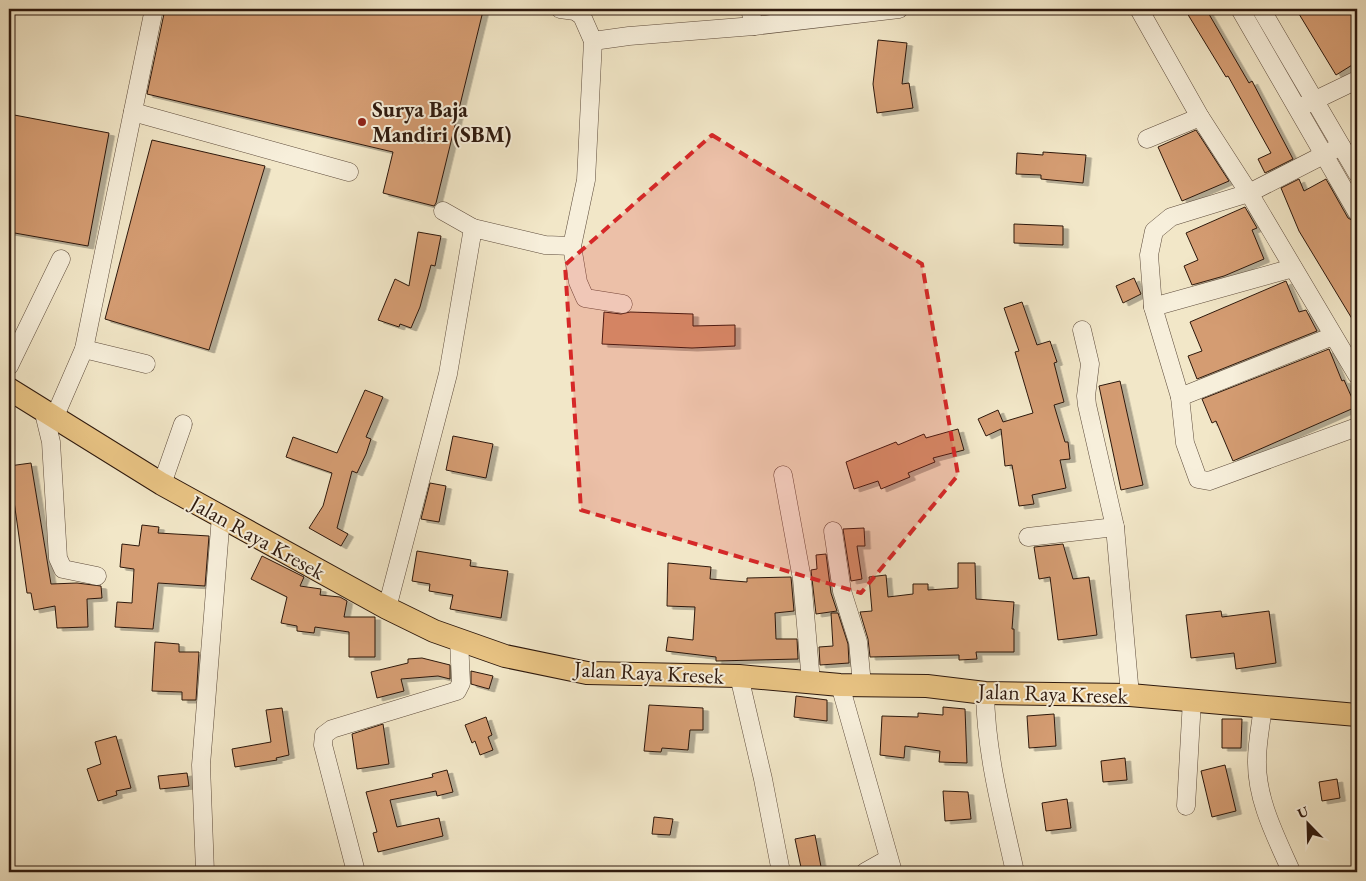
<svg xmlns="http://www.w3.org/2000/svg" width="1366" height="881" font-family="'EB Garamond',serif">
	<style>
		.building { fill: #d49c72; stroke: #2d180d; filter: url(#shadow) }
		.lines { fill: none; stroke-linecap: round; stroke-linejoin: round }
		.minor-casing { stroke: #5e4c3c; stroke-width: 19 }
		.major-casing { stroke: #2d180d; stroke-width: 24 }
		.minor { stroke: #f7efdb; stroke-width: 18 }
		.major { stroke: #e9c484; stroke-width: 22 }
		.marked { fill: #d62828; fill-opacity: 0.2; stroke: #d62828; stroke-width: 4; stroke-dasharray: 10 6; stroke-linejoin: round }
		.poi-dot { fill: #8f2418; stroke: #f7efdb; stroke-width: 2 }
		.labels { text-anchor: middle; stroke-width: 4; stroke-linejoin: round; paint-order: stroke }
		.poi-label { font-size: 22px; font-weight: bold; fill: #2d180d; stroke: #f7efdb; text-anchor: start }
		.street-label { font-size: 22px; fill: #2d180d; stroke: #f7efdb }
	</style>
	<defs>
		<filter id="shadow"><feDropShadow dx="5.5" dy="3" stdDeviation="0" flood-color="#0004"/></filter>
	</defs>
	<rect width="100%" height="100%" fill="#f2e7c8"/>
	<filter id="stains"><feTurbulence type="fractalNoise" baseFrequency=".004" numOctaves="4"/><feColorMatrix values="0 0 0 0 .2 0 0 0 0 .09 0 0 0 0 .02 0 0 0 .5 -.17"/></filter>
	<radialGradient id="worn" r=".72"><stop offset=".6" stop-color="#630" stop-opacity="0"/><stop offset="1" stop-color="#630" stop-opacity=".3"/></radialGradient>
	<!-- building -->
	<g class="building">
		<path d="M165 9H471L483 11 436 203 434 206 383 193 393 152 147 94Z"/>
		<path d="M1194 9H1206L1249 83 1252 81 1293 159 1265 173 1258 159 1271 153 1228 76 1226 77 1187 13Z"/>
		<path d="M1296 9H1352L1357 18V62L1336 75Z"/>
		<path d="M878 40 907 43 902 84 909 83 913 108 877 113 873 84Z"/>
		<path d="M9 114 109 133 88 246 9 232Z"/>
		<path d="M1196 130 1229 181 1182 201 1158 147Z"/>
		<path d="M152 140 265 166 209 350 105 319Z"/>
		<path d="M1043 152 1086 155 1083 183 1041 179V175L1016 174 1017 153 1043 155Z"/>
		<path d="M1299 179 1304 191 1326 179 1348 218 1357 223V327L1299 231 1281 188Z"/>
		<path d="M1245 207 1257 228 1252 230 1264 259 1224 276 1192 285 1184 266 1198 260 1186 233Z"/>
		<path d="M1014 224 1063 226V245L1014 243Z"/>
		<path d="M418 232 441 236 435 266 431 265 420 307 411 328 400 324 399 327 378 320 395 279 409 286Z"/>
		<path d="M1134 278 1141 294 1123 303 1116 286Z"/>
		<path d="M1286 281 1299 312 1306 310 1317 331 1197 379 1188 356 1202 351 1190 322Z"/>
		<path d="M1022 302 1037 345 1050 341 1057 362 1054 363 1064 402 1054 405 1065 442H1068L1070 459 1060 460 1066 488 1032 495 1034 504 1019 506 1012 465 1005 466 1001 429 986 436 978 419 998 410 1003 422 1033 413 1015 352 1019 351 1004 308Z"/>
		<path d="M604 312 621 314 630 312 693 314V326L735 325V346L692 348 602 344Z"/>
		<path d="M1329 349 1342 381 1344 380 1356 407 1233 461 1216 421 1212 423 1202 399Z"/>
		<path d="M1120 381 1143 485 1121 490 1099 386Z"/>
		<path d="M365 390 383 397 366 437 371 439 366 454 357 473 352 471 337 528 348 534 341 546 309 528 323 506 332 473 286 457 293 437 337 453Z"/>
		<path d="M958 429 964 450 933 458 935 462 908 473 910 477 881 489 878 481 854 489 846 462 896 442 898 445 924 434 926 438Z"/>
		<path d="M453 436 493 444 486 478 446 470Z"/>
		<path d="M31 463 51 584 77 583 101 586 102 598 87 599 88 627 57 628 55 606 34 610 31 593H27L9 466Z"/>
		<path d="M430 483 446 486 439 522 421 519Z"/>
		<path d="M142 525 159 527 158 533 209 536 205 586 158 583 153 629 115 627 117 602 132 603 134 569 120 567 122 544 139 546Z"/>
		<path d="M864 528 865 546H857L862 579 851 581 843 529Z"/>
		<path d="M1063 544 1073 579 1089 577 1097 635 1058 640 1050 577 1039 579 1034 547Z"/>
		<path d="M417 551 471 560 470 566 508 571 501 618 450 609 453 595 429 591 430 584 412 581Z"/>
		<path d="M826 554 831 593 837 611 816 614 811 570 817 569 816 555Z"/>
		<path d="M262 556 304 577 300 586 321 589 320 595 340 597 347 601 344 617H375V657H349V632L315 627 314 633 297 631V626L281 623 287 597 251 579Z"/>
		<path d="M668 563 711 567 710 579 747 582V578L791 577 794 611 775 613 776 639H797L798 659 716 661V657L666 651 668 637 693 640 695 607 667 606Z"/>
		<path d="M958 563H975L976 599 1014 602 1012 629H1014V652H976L977 659 959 660V655L870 657 868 639 860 612 872 611 869 577 886 575 888 597 913 594V584H928V590L958 588Z"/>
		<path d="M1221 611 1222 617 1269 611 1276 663 1236 669 1234 653 1191 658 1186 615Z"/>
		<path d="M831 613H838L848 644 849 663 820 665 819 647 833 646Z"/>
		<path d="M155 642 179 644V652H199L196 700H182V692L152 691Z"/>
		<path d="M422 658 450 665V679L438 676 401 679 404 691 377 698 371 672 408 663V659Z"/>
		<path d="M471 671 493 676 489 689 471 684Z"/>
		<path d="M796 696 827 700V721L794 717Z"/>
		<path d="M649 705 703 708V730H690L688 750 662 748 661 752 644 751Z"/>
		<path d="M943 707 965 709 967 763 939 762 940 751 905 746 904 758 880 755 882 716 918 717V713L943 715Z"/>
		<path d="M282 708 289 755 276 758 277 760 235 767 232 749 271 742 266 710Z"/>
		<path d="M1054 714 1056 746 1029 748 1027 716Z"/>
		<path d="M486 717 492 735 488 737 493 750 480 755 475 741 472 743 465 725Z"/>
		<path d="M1222 719H1242L1241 748H1222Z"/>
		<path d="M383 724 389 764 357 769 352 734Z"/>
		<path d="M116 736 131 788 116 791 117 795 98 801 87 769 101 764 95 742Z"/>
		<path d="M1125 758 1127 780 1103 782 1101 761Z"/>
		<path d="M1225 765 1236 811 1212 817 1201 771Z"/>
		<path d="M447 770 453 792 437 796 436 791 390 800 397 827 439 818 443 836 378 852 373 833 377 832 366 792 433 777 432 774Z"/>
		<path d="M187 773 189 786 160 789 158 776Z"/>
		<path d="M1337 779 1340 798 1322 801 1319 782Z"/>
		<path d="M943 791 968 792 971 819 945 821Z"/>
		<path d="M1067 799 1071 828 1046 831 1042 803Z"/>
		<path d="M654 817 673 819 670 835 652 834Z"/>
		<path d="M815 835 822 872H802L795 839Z"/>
	</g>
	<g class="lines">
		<!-- minor casing -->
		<g class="minor-casing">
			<g id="minor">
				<path d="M750 9 754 26"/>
				<path d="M1139 9 1200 117 1249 193 1357 375"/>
				<path d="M1240 9 1357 212"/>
				<path d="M1261 9 1357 173"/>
				<path d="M593 41 629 36 754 26 899 9"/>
				<path d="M1305 105 1357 80"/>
				<path d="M133 112 349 172"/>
				<path d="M1147 139 1200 117"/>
				<path d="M1341 146 1249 193 1171 217 1154 231 1149 255 1153 307 1180 397 1185 443 1198 479 1209 481 1357 427"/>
				<path d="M443 211 473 228"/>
				<path d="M572 246 578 282 585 298 623 304"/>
				<path d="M1153 307 1293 268"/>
				<path d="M1082 330 1090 364 1086 396 1087 405 1115 527 1130 695"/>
				<path d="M84 349 146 364"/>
				<path d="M9 366 61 259"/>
				<path d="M1180 397 1333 336"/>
				<path d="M43 409 51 442 58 558 63 569 97 576"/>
				<path d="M55 416 84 349 154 9"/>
				<path d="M783 475 802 579 811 682"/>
				<path d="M162 484 183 424"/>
				<path d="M833 531 842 591 858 642 862 685"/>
				<path d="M1028 537 1115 527"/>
				<path d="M387 608 448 374 473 228 545 245 572 246 586 180 593 41 582 16 575 11 560 9"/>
				<path d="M739 676 763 779 781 872"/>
				<path d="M840 685 893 872"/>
				<path d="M985 693C986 754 1002 813 1015 872"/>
				<path d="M1263 706C1261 724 1257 743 1257 760 1256 799 1276 837 1291 871"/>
				<path d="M1186 806 1192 700"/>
				<path d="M205 872 201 765 221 516"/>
				<path d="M356 872 323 745 324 735 332 729 457 691 461 683 459 640"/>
				<path d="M865 872 888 859"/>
			</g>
		</g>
		<!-- major casing -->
		<g class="major-casing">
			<path id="major" d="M9 389 162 484 387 608 434 631 505 656 587 673 739 676 840 685 927 686 985 693 1130 695 1357 715"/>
		</g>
		<!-- minor -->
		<use href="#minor" class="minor"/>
		<!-- major -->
		<use href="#major" class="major"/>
	</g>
	<!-- marked area -->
	<path class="marked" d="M712 135 922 264 958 475 861 593 581 510 565 265Z"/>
	<!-- markers -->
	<circle class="poi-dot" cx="362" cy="122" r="5"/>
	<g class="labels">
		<!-- poi labels -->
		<g class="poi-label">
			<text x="372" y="117">Surya Baja<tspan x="372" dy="25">Mandiri (SBM)</tspan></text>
		</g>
		<!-- street labels -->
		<g class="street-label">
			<text transform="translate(258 537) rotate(29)" y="8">Jalan Raya Kresek</text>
			<text transform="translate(649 672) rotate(3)" y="8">Jalan Raya Kresek</text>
			<text transform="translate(1053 693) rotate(2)" y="8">Jalan Raya Kresek</text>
		</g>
	</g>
	<!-- margin -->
	<rect width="1366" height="881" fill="none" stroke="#f2e7c8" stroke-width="30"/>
	<rect x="10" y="10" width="1346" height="861" fill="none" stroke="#2d180d" stroke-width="2.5"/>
	<rect x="15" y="15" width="1336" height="851" fill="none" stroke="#2d180d"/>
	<!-- north arrow -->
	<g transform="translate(1308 824) rotate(337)" stroke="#f7efdb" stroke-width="4" paint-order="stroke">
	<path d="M0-4L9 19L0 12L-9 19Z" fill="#2d180d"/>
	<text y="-8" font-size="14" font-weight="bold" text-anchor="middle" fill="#2d180d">U</text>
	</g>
	<rect width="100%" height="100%" filter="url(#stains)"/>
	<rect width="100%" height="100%" fill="url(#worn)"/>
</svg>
